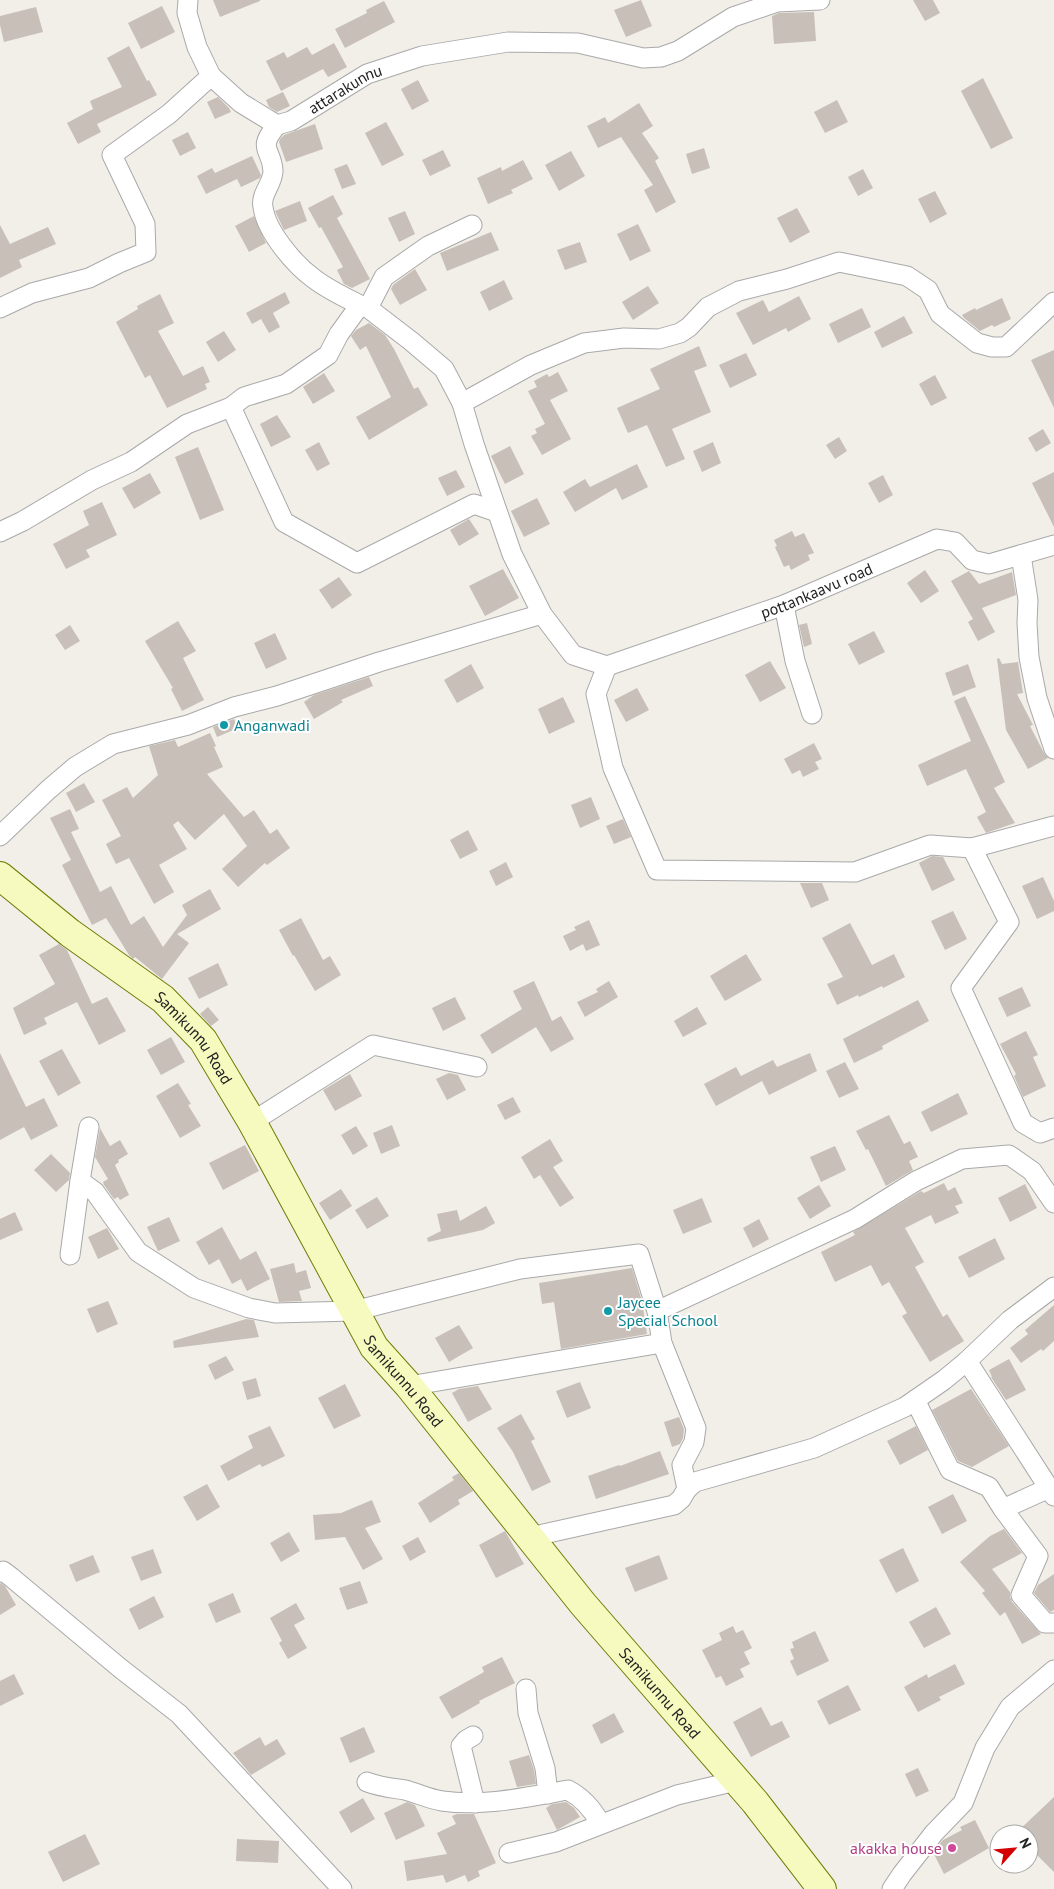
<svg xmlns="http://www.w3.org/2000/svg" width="1054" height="1889" font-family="'PT Sans',sans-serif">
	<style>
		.building { fill: #c7bfb8 }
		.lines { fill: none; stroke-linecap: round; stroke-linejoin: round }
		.street-casing { stroke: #a9a9a9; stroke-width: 21 }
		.secondary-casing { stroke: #707d05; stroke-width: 30 }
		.street { stroke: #fff; stroke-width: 19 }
		.secondary { stroke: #f7fabf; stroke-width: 28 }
		.culture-dot { fill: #0f9aa8; stroke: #fff; stroke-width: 2 }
		.hotel-dot { fill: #d1479c; stroke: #fff; stroke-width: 2 }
		.labels { text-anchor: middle; stroke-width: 4; stroke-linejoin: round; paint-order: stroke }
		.street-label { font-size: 16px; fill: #222; stroke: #fff }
		.culture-label { font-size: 16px; fill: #0d838f; stroke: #fff; text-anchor: start }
		.hotel-label { font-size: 16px; fill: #b23c85; stroke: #fff; text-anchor: end }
	</style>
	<rect width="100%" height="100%" fill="#f2efe9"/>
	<!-- building -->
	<g class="building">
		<path d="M213 0H260V1L220 17Z"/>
		<path d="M641 0 652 26 626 37 614 10Z"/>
		<path d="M913 0H933L940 13 925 21Z"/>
		<path d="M384 1 395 22 345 48 335 29 367 13 366 10Z"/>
		<path d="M162 6 175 32 141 49 128 23Z"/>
		<path d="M36 7 43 32 4 42 0 25V16Z"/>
		<path d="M814 12 816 41 774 44 772 16 779 13Z"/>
		<path d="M334 43 347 67 328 77 323 69 281 91 266 61 284 52 287 58 307 47 312 55Z"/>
		<path d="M129 46 147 81 149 80 157 95 97 124 101 132 78 144 67 123 93 109 90 101 122 87 107 58Z"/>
		<path d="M983 78 1013 138 991 149 961 91Z"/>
		<path d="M418 80 429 101 412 110 401 89Z"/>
		<path d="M283 92 290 106 277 112 269 107 266 100Z"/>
		<path d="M218 97 229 108 231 112 215 119 207 102Z"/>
		<path d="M837 100 848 122 825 133 814 112Z"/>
		<path d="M639 103 653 126 642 133 659 158 655 161 676 202 656 213 644 190 653 185 621 137 598 148 587 126 605 117 608 123Z"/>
		<path d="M386 122 404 155 382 166 365 133Z"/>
		<path d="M315 124 323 149 286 162 279 142 280 139 284 135Z"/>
		<path d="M188 132 196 148 180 156 172 140Z"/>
		<path d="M704 148 710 168 692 174 686 154Z"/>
		<path d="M443 150 451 166 430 176 422 160Z"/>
		<path d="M571 151 585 176 559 191 545 165Z"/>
		<path d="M252 156 261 175 260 178 241 187 237 179 206 194 197 176 212 168 215 173Z"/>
		<path d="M523 160 533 179 511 190 513 193 488 204 477 178 501 167 502 171Z"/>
		<path d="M347 164 356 184 342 189 334 169Z"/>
		<path d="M863 169 873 188 858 196 848 177Z"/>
		<path d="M935 191 947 214 930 223 918 199Z"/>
		<path d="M333 195 343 214 337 218 370 279 352 288 344 284 337 270 343 267 321 227 319 228 308 208Z"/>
		<path d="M300 201 307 221 284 230 275 211Z"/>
		<path d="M797 208 810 232 790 243 777 218Z"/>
		<path d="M405 211 415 234 399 242 388 218Z"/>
		<path d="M254 216 266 243 249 252 235 226Z"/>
		<path d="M638 224 651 251 630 261 617 234Z"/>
		<path d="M0 225 10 244 48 227 56 244 19 260 22 267 0 278Z"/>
		<path d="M491 232 499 250 447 271 440 253Z"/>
		<path d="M580 242 587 262 565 270 557 250Z"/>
		<path d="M415 269 427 290 400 305 391 289 393 285Z"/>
		<path d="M504 280 513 299 489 311 480 292Z"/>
		<path d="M648 286 659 303 633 320 622 302Z"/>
		<path d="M285 292 290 303 273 313 280 327 269 333 261 319 252 324 246 313Z"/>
		<path d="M160 294 174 323 158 331 183 376 203 366 210 382 205 384 207 389 167 408 150 375 145 378 116 322 138 309 137 306Z"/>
		<path d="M799 296 811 319 788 332 786 328 753 345 736 313 763 300 769 312Z"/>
		<path d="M1002 298 1011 319 994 327 992 325 980 331 964 318 962 315 975 308 976 310Z"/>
		<path d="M862 308 871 327 838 343 829 324Z"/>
		<path d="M904 316 913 333 882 348 874 332Z"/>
		<path d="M369 323 385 335 394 349 414 389 418 387 428 405 369 440 356 417 391 397 366 346 360 350 351 336 356 330Z"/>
		<path d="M224 331 236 350 218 362 206 342Z"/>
		<path d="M699 346 707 366 694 371 711 412 672 429 685 459 666 467 647 425 628 433 617 408 660 389 650 369Z"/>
		<path d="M1054 350V408L1031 360Z"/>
		<path d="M746 353 757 375 730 388 719 365Z"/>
		<path d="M558 372 568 391 550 400 571 439 542 455 531 436 537 433 535 429 545 424 528 391 537 387 534 381 547 374 549 377Z"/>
		<path d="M324 373 335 391 313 404 303 387Z"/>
		<path d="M935 375 947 398 931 406 919 384Z"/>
		<path d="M277 415 291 437 271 447 260 424Z"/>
		<path d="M1043 429 1051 443 1036 452 1028 438Z"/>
		<path d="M839 437 847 451 835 459 826 445Z"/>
		<path d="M319 442 330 464 317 471 305 450Z"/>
		<path d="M713 442 721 463 702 472 693 451Z"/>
		<path d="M510 446 524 474 505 484 491 456Z"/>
		<path d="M198 447 224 510 200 520 175 457Z"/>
		<path d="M637 464 648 487 622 500 616 488 575 512 563 492 585 479 590 487Z"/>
		<path d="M456 470 465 487 447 496 438 478Z"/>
		<path d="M1054 472V527L1032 483Z"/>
		<path d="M150 473 161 493 134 509 122 488Z"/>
		<path d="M883 475 893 495 879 503 868 483Z"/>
		<path d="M537 498 550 524 524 537 511 511Z"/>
		<path d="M102 502 117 535 86 550 90 557 66 569 53 544 89 525 83 511Z"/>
		<path d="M469 519 479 534 459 546 450 530Z"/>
		<path d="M792 531 795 537 804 533 814 553 808 555 810 560 791 570 789 565 784 567 775 547 777 546 774 540Z"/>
		<path d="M503 569 519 598 485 616 469 586Z"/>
		<path d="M925 570 939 591 921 603 907 583Z"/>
		<path d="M969 571 979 584 1012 572 1016 595 982 608 995 632 978 641 968 622 973 619 951 581Z"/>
		<path d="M339 577 352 595 332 609 319 590Z"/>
		<path d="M178 621 196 651 183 658 204 700 182 711 171 689 173 688 145 641Z"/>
		<path d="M807 623 812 644 804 647 799 625Z"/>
		<path d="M70 625 80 641 65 650 55 635Z"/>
		<path d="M874 631 885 652 859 665 848 644Z"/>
		<path d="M275 633 287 659 266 669 254 643Z"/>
		<path d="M999 658 1002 664 1018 662 1023 693 1017 694 1033 725 1030 726 1044 753 1048 758 1028 769 1006 730 997 659Z"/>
		<path d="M770 661 786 688 760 702 745 675Z"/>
		<path d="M471 664 484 688 457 703 444 680Z"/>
		<path d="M968 664 976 687 953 696 945 673Z"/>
		<path d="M369 677 373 686 341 700 343 702 314 719 304 702 314 695Z"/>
		<path d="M637 688 649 710 626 722 614 700Z"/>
		<path d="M965 696 1005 782 994 788 1015 823 986 833 977 817 986 812 966 769 927 786 918 765 971 741 954 701Z"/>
		<path d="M563 697 575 722 549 734 538 709Z"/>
		<path d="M234 719 238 728 217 737 213 727Z"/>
		<path d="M210 733 216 746 214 747 223 767 207 774 244 817 254 810 270 834 277 829 290 848 267 865 265 863 238 887 222 869 247 846 224 814 195 840 178 821 173 825 187 849 159 865 174 892 154 904 129 858 116 864 106 844 121 836 102 800 127 787 133 798 158 775 149 746 175 740 178 747Z"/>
		<path d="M814 743 822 759 815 762 819 769 803 777 800 770 792 774 784 759Z"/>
		<path d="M84 783 95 802 76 812 66 793Z"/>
		<path d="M591 797 600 819 580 828 571 805Z"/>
		<path d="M70 809 79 829 71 832 100 892 111 886 131 925 144 916 163 947 187 915 182 905 210 889 221 909 177 934 189 943 162 979 135 957 133 959 129 955 106 918 92 925 62 865 71 860 50 818Z"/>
		<path d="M623 819 631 837 614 844 606 826Z"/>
		<path d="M468 830 478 850 460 859 450 840Z"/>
		<path d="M932 856 943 857 955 880 932 891 919 863Z"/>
		<path d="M506 862 513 877 496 886 489 871Z"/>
		<path d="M1043 877 1054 901V911L1037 919 1022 886Z"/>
		<path d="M800 883H822L829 900 811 908Z"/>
		<path d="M953 911 967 939 945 950 931 921Z"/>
		<path d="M301 918 323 960 330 956 341 975 315 991 294 955 293 956 279 930Z"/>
		<path d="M589 920 600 945 586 951 583 944 570 951 563 936 576 930 574 927Z"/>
		<path d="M850 923 872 965 894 954 905 977 883 988 882 986 859 997 858 995 837 1005 827 984 843 977 822 938Z"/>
		<path d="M59 944 67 950 92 1004 107 997 126 1031 99 1045 77 1002 44 1018 47 1024 24 1035 13 1008 55 984 39 955Z"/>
		<path d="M746 954 762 980 725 1001 710 976Z"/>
		<path d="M218 963 228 985 199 999 188 978Z"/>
		<path d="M534 981 552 1021 561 1016 574 1039 551 1052 536 1027 492 1054 480 1035 522 1009 513 991Z"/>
		<path d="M609 981 618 997 585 1017 577 1002 598 992 596 989Z"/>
		<path d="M1022 987 1031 1006 1007 1017 998 998Z"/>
		<path d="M455 997 466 1019 443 1031 432 1008Z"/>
		<path d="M918 1000 929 1021 882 1046 883 1049 854 1063 843 1039Z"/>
		<path d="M208 1007 219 1020 211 1026 200 1014Z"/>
		<path d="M697 1007 707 1024 683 1037 674 1021Z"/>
		<path d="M1026 1031 1038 1055 1033 1057 1046 1086 1023 1097 1014 1076 1016 1074 1000 1044Z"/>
		<path d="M171 1037 185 1062 161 1075 147 1050Z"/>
		<path d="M62 1049 81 1083 58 1096 39 1061Z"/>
		<path d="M0 1053 26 1107 44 1098 58 1126 31 1140 24 1127 0 1140Z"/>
		<path d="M810 1053 817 1071 769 1095 762 1081 716 1106 704 1084 736 1067 741 1076 773 1060 777 1067Z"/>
		<path d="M845 1062 859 1089 839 1098 826 1071Z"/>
		<path d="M449 1073 458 1075 466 1090 447 1100 436 1079Z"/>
		<path d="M350 1074 362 1096 335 1111 323 1090Z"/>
		<path d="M178 1083 191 1104 188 1105 201 1126 180 1138 156 1096Z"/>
		<path d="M958 1093 968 1114 931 1132 921 1112Z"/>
		<path d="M513 1097 521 1112 505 1120 497 1105Z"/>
		<path d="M889 1115 904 1144 910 1141 918 1157 909 1161 913 1170 886 1186 868 1149 866 1150 856 1131Z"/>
		<path d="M392 1125 400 1146 381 1154 373 1133Z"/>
		<path d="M356 1126 368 1146 353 1155 341 1135Z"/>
		<path d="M100 1128 110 1146 120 1140 128 1154 118 1160 119 1162 115 1165 129 1195 120 1200 118 1197 114 1199 104 1185 103 1182 108 1179 95 1157Z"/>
		<path d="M550 1139 563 1161 553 1167 574 1198 560 1207 540 1175 534 1179 521 1157Z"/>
		<path d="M245 1145 259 1171 223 1190 209 1163Z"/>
		<path d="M835 1146 846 1170 821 1182 810 1157Z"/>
		<path d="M51 1154 70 1173 69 1180 56 1192 34 1170Z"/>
		<path d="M944 1183 948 1191 955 1187 963 1203 955 1206 959 1213 935 1224 931 1215 905 1228 924 1262 915 1267 943 1317 947 1314 964 1341 930 1362 902 1316 907 1313 889 1282 882 1286 871 1265 835 1282 821 1252 855 1235 853 1232 921 1191 924 1193Z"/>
		<path d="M1025 1184 1037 1208 1010 1222 998 1198Z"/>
		<path d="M819 1185 831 1206 810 1219 797 1198Z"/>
		<path d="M341 1189 352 1206 330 1220 319 1203Z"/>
		<path d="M377 1197 389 1216 367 1229 355 1210Z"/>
		<path d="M702 1198 712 1222 683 1234 673 1210Z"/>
		<path d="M486 1206 495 1223 483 1230 428 1242 427 1238 441 1231 437 1214 457 1210 460 1221Z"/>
		<path d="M15 1212 23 1230 0 1240V1219Z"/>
		<path d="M169 1217 180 1241 158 1251 147 1227Z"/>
		<path d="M759 1219 769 1239 753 1248 743 1228Z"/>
		<path d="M222 1227 240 1260 256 1251 270 1279 247 1291 241 1279 232 1284 219 1259 209 1265 196 1242Z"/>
		<path d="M107 1228 119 1249 98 1259 88 1237Z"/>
		<path d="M995 1238 1005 1259 969 1278 958 1257Z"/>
		<path d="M294 1263 296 1273 306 1270 311 1288 299 1291 302 1301 279 1302 270 1269Z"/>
		<path d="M632 1268 642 1301 647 1334 561 1349 554 1302 542 1304 539 1283Z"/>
		<path d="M108 1301 118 1324 97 1333 87 1309Z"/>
		<path d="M1054 1305V1341L1043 1351 1041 1349 1021 1363 1010 1348 1028 1334 1025 1330Z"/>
		<path d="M246 1319 254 1320 259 1337 174 1348 173 1341Z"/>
		<path d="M459 1325 473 1348 449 1362 435 1338Z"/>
		<path d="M226 1356 234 1370 215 1380 208 1365Z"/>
		<path d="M1009 1359 1026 1390 1006 1400 991 1377H992L989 1370Z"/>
		<path d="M256 1378 261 1396 247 1400 242 1382Z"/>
		<path d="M580 1382 591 1408 567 1418 556 1391Z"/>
		<path d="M345 1384 361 1416 334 1429 318 1398Z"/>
		<path d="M478 1386 492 1409 468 1422 452 1393 459 1389Z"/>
		<path d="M971 1389 1009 1446 972 1467 958 1461 932 1410Z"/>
		<path d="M521 1414 535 1439 531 1441 551 1482 532 1491 513 1452 497 1428Z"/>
		<path d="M679 1417 684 1429 683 1438 680 1444 672 1447 664 1422Z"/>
		<path d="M270 1426 285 1456 262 1467 260 1464 228 1481 220 1466 253 1448 248 1436Z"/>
		<path d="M916 1426 928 1450 900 1465 887 1441Z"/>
		<path d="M660 1451 669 1474 596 1499 588 1476 619 1465 620 1466Z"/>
		<path d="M459 1473 473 1491 458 1500 460 1504 430 1523 418 1503 454 1480 452 1477Z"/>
		<path d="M207 1484 220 1507 197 1521 183 1497Z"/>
		<path d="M953 1494 967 1521 942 1534 928 1507Z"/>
		<path d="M372 1500 381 1522 365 1528 383 1559 363 1570 345 1537 315 1540 313 1515 341 1513Z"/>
		<path d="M1004 1529 1022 1553 992 1569 1010 1592V1597L1012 1602 1041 1634 1022 1644 1005 1612 1000 1616 982 1593 985 1591 960 1562 990 1536Z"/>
		<path d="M505 1531 524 1564 496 1578 479 1545Z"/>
		<path d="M289 1532 300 1551 281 1562 270 1543Z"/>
		<path d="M418 1537 426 1552 410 1561 402 1546Z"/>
		<path d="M903 1548 919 1581 896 1593 879 1560Z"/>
		<path d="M153 1549 162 1573 141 1581 131 1557Z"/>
		<path d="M93 1555 100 1572 76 1582 69 1565Z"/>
		<path d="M659 1555 668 1579 635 1592 625 1568Z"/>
		<path d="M1054 1574V1610L1050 1612 1034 1593 1038 1585Z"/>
		<path d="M360 1581 368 1603 347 1610 339 1588Z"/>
		<path d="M0 1583 5 1586 16 1605 0 1615Z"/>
		<path d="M233 1593 241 1612 216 1623 208 1604Z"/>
		<path d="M154 1596 164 1617 139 1630 129 1609Z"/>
		<path d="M296 1603 305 1619 294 1625 307 1648 288 1659 279 1643 282 1641 270 1618Z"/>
		<path d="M936 1607 951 1634 924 1648 909 1622Z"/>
		<path d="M733 1626 736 1633 743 1630 752 1648 744 1652 750 1664 740 1669 744 1677 726 1686 721 1676 716 1678 702 1650 722 1640 719 1633Z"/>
		<path d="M815 1631 829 1661 797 1676 790 1661 794 1659 790 1649 794 1648 792 1642Z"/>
		<path d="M502 1657 515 1683 479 1701 480 1703 452 1719 439 1697 484 1672 482 1667Z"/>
		<path d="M955 1664 965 1684 939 1697 941 1700 918 1712 904 1687 927 1674 928 1678Z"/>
		<path d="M14 1674 24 1694 0 1706V1681Z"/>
		<path d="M848 1685 861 1710 829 1725 817 1701Z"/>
		<path d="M761 1707 771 1726 782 1721 790 1737 751 1757 733 1722Z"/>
		<path d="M614 1713 624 1732 601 1744 592 1725Z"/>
		<path d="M364 1727 375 1752 350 1763 340 1738Z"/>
		<path d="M260 1737 265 1746 277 1739 286 1754 251 1775 233 1753Z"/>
		<path d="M529 1755 534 1770 536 1784 517 1787 509 1761Z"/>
		<path d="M918 1768 929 1791 916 1797 905 1774Z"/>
		<path d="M1054 1797V1872L1029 1847V1834H1015Z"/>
		<path d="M363 1798 375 1819 351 1833 339 1812Z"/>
		<path d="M407 1802 415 1805 425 1826 396 1840 384 1813Z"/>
		<path d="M566 1802 574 1808 580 1817 557 1830 546 1808 552 1804Z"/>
		<path d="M457 1814H474L496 1863 478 1871 480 1876 468 1882 465 1875 446 1883 443 1875 407 1881 404 1861 447 1854 437 1833 456 1824 452 1816Z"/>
		<path d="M975 1820 989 1848 944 1874 933 1852 943 1840 962 1830 960 1827Z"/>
		<path d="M85 1834 100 1864 63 1882 48 1852Z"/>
		<path d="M237 1839 279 1841 278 1863 236 1861Z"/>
	</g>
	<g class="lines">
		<!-- street casing -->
		<g class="street-casing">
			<g id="street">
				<path id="s1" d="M188 0 187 13 197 47 211 76 241 103 277 125 291 121 367 74 422 56 508 42 578 43 643 58 661 57 678 51 733 17 777 2 820 0"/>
				<path d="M277 125C256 150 272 148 273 171 273 184 260 194 263 207 266 231 294 264 313 278 327 289 344 297 360 305"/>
				<path d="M0 308 32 293 89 278 119 263 146 252 145 224 112 155 169 114 211 76"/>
				<path d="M368 308 384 277 428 246 472 225"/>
				<path id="s2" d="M462 403 474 444 512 554 542 614 573 655 607 666 784 605 937 539 955 542 972 560 989 564 1054 545"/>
				<path d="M231 407 284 522 357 563 474 504 497 512"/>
				<path d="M0 532 23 521 92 480 131 462 187 424 231 407 244 397 286 384 328 355 339 334 360 305 368 308 411 341 444 369 462 403 531 365 584 343 624 338 659 339 680 333 689 327 708 307 739 291 787 279 839 262 907 276 928 290 940 314 977 343 992 347H1006L1054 302"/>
				<path d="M1021 555 1028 600 1027 623 1029 657 1037 698 1054 749"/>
				<path d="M784 605 795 661 812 714"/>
				<path d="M607 666 596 694 613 768 657 870 855 872 930 845 972 848"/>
				<path d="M1054 826 972 848 1009 922 961 988 1023 1123 1040 1133 1054 1128"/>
				<path d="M0 836 48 790 75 767 113 744 188 725 234 707 277 696 379 662 542 614"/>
				<path d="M252 1122 373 1045 477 1067"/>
				<path d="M89 1127 80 1181 95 1192 138 1252 194 1288 249 1308 275 1313 354 1311 520 1269 639 1254 657 1311 662 1343 696 1428 694 1442 682 1465 687 1489 681 1499 674 1505 530 1537"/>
				<path d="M70 1255 80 1181"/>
				<path d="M657 1311 855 1219 916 1181 962 1159 1009 1155 1032 1171 1054 1203"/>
				<path d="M967 1361 1054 1496"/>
				<path d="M409 1386 662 1343"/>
				<path d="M915 1400 950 1470 989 1487 1003 1509 1038 1556 1021 1595 1045 1623H1054"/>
				<path d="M687 1489 695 1482 814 1448 905 1407 944 1380 967 1361 1010 1320 1054 1287"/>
				<path d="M1003 1509 1049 1488"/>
				<path d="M0 1572 3 1571 11 1577 120 1668 179 1714 342 1889"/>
				<path d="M526 1689 528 1713 545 1768 548 1794"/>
				<path d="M473 1736 466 1740 461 1746 475 1803"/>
				<path d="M367 1782C380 1787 392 1788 405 1790 417 1793 429 1799 442 1801 484 1807 527 1797 568 1790 583 1798 592 1808 600 1823"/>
				<path d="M509 1853 556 1842 677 1795 736 1781"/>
				<path d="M892 1889 902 1874 934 1833 963 1803 985 1748 1010 1707 1054 1670"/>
			</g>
		</g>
		<!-- secondary casing -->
		<g class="secondary-casing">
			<g id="secondary">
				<path id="s3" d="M0 876 70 933 163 999 203 1040 252 1122 374 1347 409 1386 583 1604 755 1802 822 1889"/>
			</g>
		</g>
		<!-- street -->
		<use href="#street" class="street"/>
		<!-- secondary -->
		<use href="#secondary" class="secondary"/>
	</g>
	<!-- markers -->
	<g class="culture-dot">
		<circle cx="224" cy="725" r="5"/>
		<circle cx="608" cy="1311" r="5"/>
	</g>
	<circle class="hotel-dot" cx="952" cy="1848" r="5"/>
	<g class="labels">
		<!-- street labels -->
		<g class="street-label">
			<text dy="6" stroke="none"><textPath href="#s1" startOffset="241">attarakunnu</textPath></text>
			<text dy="6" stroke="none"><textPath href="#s2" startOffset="536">pottankaavu road</textPath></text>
			<text dy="6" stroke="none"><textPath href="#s3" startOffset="254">Samikunnu Road</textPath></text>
			<text dy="6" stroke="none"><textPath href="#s3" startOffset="658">Samikunnu Road</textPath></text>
			<text dy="6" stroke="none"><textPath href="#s3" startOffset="1062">Samikunnu Road</textPath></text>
		</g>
		<!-- culture labels -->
		<g class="culture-label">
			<text x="234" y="731">Anganwadi</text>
			<text x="618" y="1308">Jaycee<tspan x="618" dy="18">Special School</tspan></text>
		</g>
		<!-- hotel labels -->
		<g class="hotel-label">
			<text x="942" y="1854">akakka house</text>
		</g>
	</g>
	<!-- north arrow -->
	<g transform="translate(1014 1849) rotate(63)"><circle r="24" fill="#ffffff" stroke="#a7a7a7"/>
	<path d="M0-4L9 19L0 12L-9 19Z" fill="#d40000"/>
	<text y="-8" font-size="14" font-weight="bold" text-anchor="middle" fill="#222222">N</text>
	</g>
</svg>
